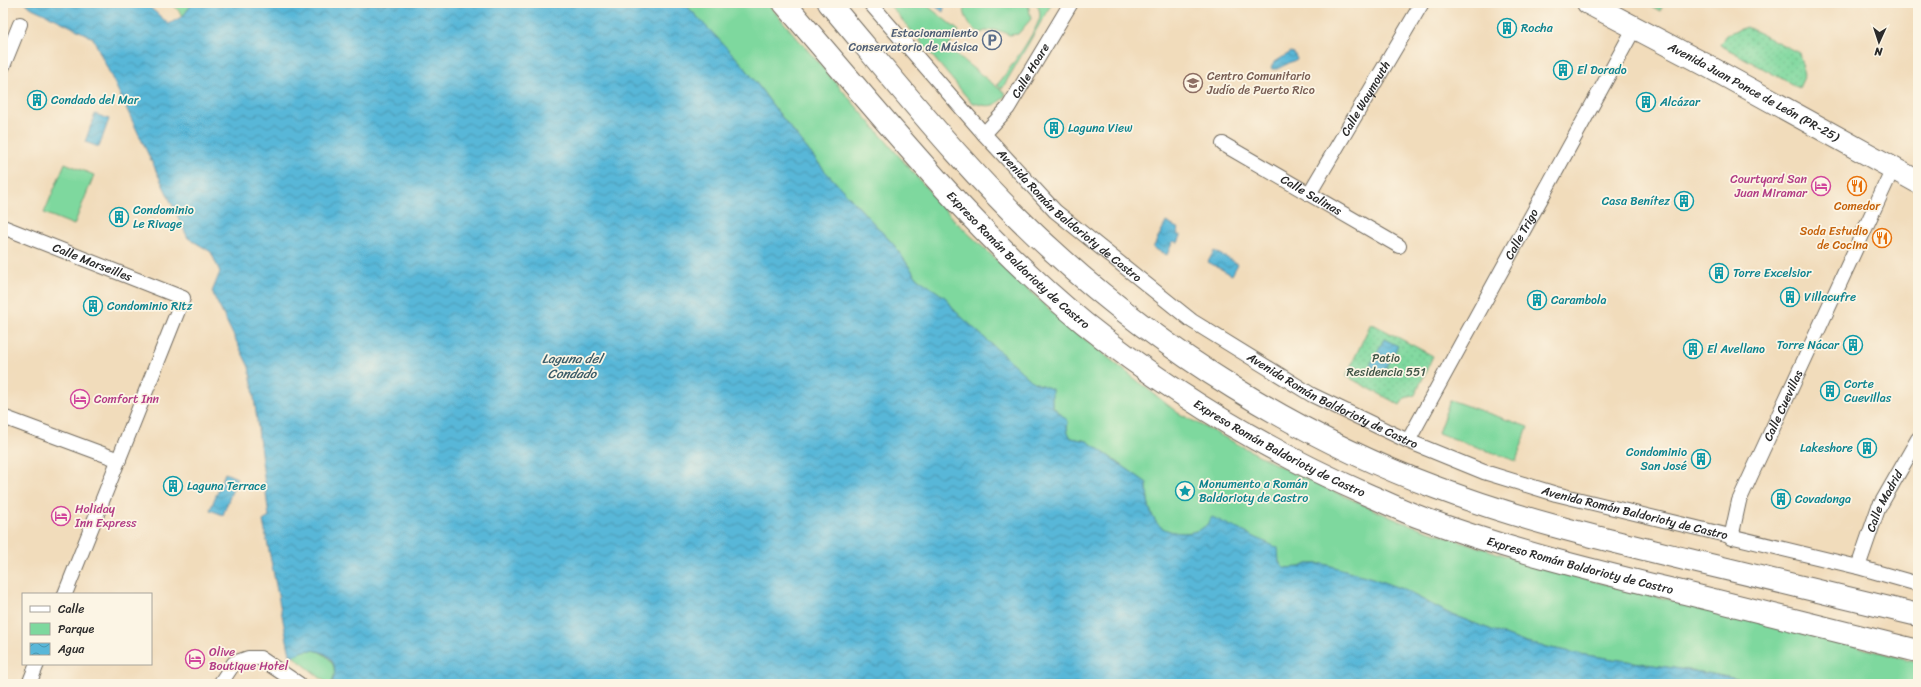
<svg xmlns="http://www.w3.org/2000/svg" width="1921" height="687" font-family="Sriracha,sans-serif">
	<style>
		.green { fill: #7ed89e; stroke: #548264 }
		.garden { fill: url(#garden-dots); stroke: #548264 }
		.water { fill: url(#water-waves); stroke: #427182 }
		.lines { fill: none; stroke-linecap: round; stroke-linejoin: round }
		.minor-casing { stroke: #70695d; stroke-width: 16 }
		.primary-casing { stroke: #70695d; stroke-width: 24 }
		.motorway-casing { stroke: #70695d; stroke-width: 24 }
		.minor { stroke: #fff; stroke-width: 14 }
		.primary { stroke: #fff; stroke-width: 22 }
		.motorway { stroke: #fff; stroke-width: 22 }
		.labels { text-anchor: middle; stroke-width: 3.5; stroke-linejoin: round; paint-order: stroke }
		.culture-label { font-size: 12px; fill: #0d838f; stroke: #fcf5e5; text-anchor: start }
		.service-label { font-size: 12px; fill: #4e5e75; stroke: #fcf5e5; text-anchor: end }
		.street-label { font-size: 12px; fill: #2b2b2b; stroke: #fcf5e5 }
		.education-label { font-size: 12px; fill: #785e54; stroke: #fcf5e5; text-anchor: start }
		.hotel-label { font-size: 12px; fill: #b23c85; stroke: #fcf5e5; text-anchor: start }
		.food-label { font-size: 12px; fill: #c56008; stroke: #fcf5e5 }
		.park-label { font-size: 12px; fill: #405648; stroke: #fcf5e5 }
		.water-label { font-size: 13px; font-style: italic; fill: #3b5c68; stroke: #fcf5e5 }
	</style>
	<defs>
		<pattern id="garden-dots" width="8" height="8" patternUnits="userSpaceOnUse"><rect width="8" height="8" fill="#7ed89e"/><path d="M2 2h.1M6 6h.1" fill="none" stroke="#6dba88" stroke-width="1.8" stroke-linecap="round"/></pattern>
		<pattern id="water-waves" width="16" height="10" patternUnits="userSpaceOnUse"><rect width="16" height="10" fill="#59b7d8"/><path d="M0 5q4-4 8 0t8 0" fill="none" stroke="#4a95af"/></pattern>
	</defs>
	<rect width="100%" height="100%" fill="#fcf5e5"/>
	<filter id="ink" filterUnits="userSpaceOnUse"><feTurbulence type="fractalNoise" baseFrequency=".025" numOctaves="2"/><feDisplacementMap in="SourceGraphic" scale="8" xChannelSelector="R" yChannelSelector="G"/><feConvolveMatrix kernelMatrix="1 2 1 2 8 2 1 2 1" color-interpolation-filters="sRGB"/></filter>
	<filter id="wash" filterUnits="userSpaceOnUse"><feTurbulence type="fractalNoise" baseFrequency=".012" numOctaves="4" result="noise"/><feDisplacementMap in="SourceGraphic" scale="16" xChannelSelector="R" yChannelSelector="G"/><feGaussianBlur stdDeviation="0.9" result="paint"/><feColorMatrix in="noise" values="0 0 0 0 0 0 0 0 0 0 0 0 0 0 0 0 0 1.4 0 .05"/><feComposite in="paint" operator="in"/></filter>
	<g filter="url(#wash)">
		<rect width="100%" height="100%" fill="#f1dcbb"/>
		<!-- green -->
		<g class="green">
			<path d="M172 3H193L183 16Z"/>
			<path d="M684 3H767L955 221 1062 321 1178 413 1291 472 1399 521 1556 572 1704 608 1918 662V684H1762L1707 673 1586 655 1526 643 1450 614 1402 589 1372 578 1324 564H1307L1301 567 1285 568 1279 562 1277 555 1212 518C1210 520 1207 525 1204 527 1192 536 1165 535 1156 522 1148 510 1147 496 1147 483L1087 441 1071 438 1067 431 1068 421 1052 406 1051 389 1033 382 955 311 946 298 917 278 894 245 824 170 777 111 743 65Z"/>
			<path d="M888 3H924L959 31 947 48 1006 94C995 109 987 107 971 102Z"/>
			<path d="M964 3H1028L1031 19 1018 34 1009 35C1002 30 989 28 981 33 969 29 963 15 964 3Z"/>
			<path d="M1036 3H1052L1002 89 997 85C1006 74 1040 27 1040 15 1040 11 1038 6 1036 3Z"/>
			<path d="M1646 3H1664L1660 11Z"/>
			<path d="M65 163 94 175 74 225 44 213Z"/>
			<path d="M1450 400 1528 427 1516 461 1438 433Z"/>
			<path d="M311 649C328 653 341 667 331 684H328L293 656 301 651Z"/>
		</g>
		<!-- garden -->
		<g class="garden">
			<path d="M1747 27 1799 53 1805 75 1799 88 1720 45 1726 34Z"/>
			<path d="M1371 323 1433 356 1415 395 1405 398 1400 405 1346 376Z"/>
		</g>
		<!-- water -->
		<g class="water">
			<path d="M25 3H145L169 24 183 16 193 3H684L743 65 777 111 824 170 894 245 917 278 946 298 955 311 1033 382 1052 389V406L1068 421 1067 431 1071 438 1087 441 1147 483C1147 496 1148 510 1156 522 1165 535 1192 536 1204 527 1207 525 1210 520 1212 517L1278 548 1279 562 1285 568 1301 567 1307 564H1324L1372 578 1402 589 1450 614 1526 643 1586 655 1707 673 1762 684H331C345 660 317 640 293 656L290 655 263 521 269 517 253 389 249 367 212 292 220 272 211 252 188 238 93 38 60 21 32 8Z"/>
			<path d="M931 3H945L943 12Z"/>
			<path d="M1291 52 1294 53 1297 59 1277 69H1272L1271 67 1275 62Z"/>
			<path d="M95 114 109 119 99 147 85 142Z"/>
			<path d="M1166 222 1179 229 1177 234 1181 236 1178 243 1173 241 1167 255 1153 248Z"/>
			<path d="M1214 251 1238 264 1232 275 1208 262Z"/>
			<path d="M1384 339 1398 346 1383 373 1370 366Z"/>
			<path d="M225 473 237 478 223 515 210 510Z"/>
		</g>
	</g>
	<g filter="url(#ink)">
		<g class="lines">
			<!-- minor casing -->
			<g class="minor-casing">
				<g id="minor">
					<path id="s1" d="M870 3 984 134 1055 211 1192 321 1312 395 1408 441 1484 472 1556 494 1858 567 1918 584"/>
					<path d="M3 66 20 24"/>
					<path id="s2" d="M984 134 1008 108 1071 3"/>
					<path id="s3" d="M1223 144 1399 246"/>
					<path id="s4" d="M1309 194 1422 3"/>
					<path id="s5" d="M3 227 183 298 65 594"/>
					<path d="M3 417 119 460"/>
					<path id="s6" d="M1408 441 1635 27"/>
					<path id="s7" d="M1731 538 1739 501 1893 168"/>
					<path id="s8" d="M1858 567 1878 509 1918 439"/>
					<path d="M29 684 37 664"/>
					<path d="M220 684 234 663 248 658H260L299 684"/>
				</g>
			</g>
			<!-- primary casing -->
			<g class="primary-casing">
				<g id="primary">
					<path id="s9" d="M1588 3 1704 64 1918 182"/>
				</g>
			</g>
			<!-- motorway casing -->
			<g class="motorway-casing">
				<g id="motorway">
					<path id="s10" d="M784 3C880 113 971 230 1084 323 1170 392 1266 450 1366 494 1385 502 1403 511 1422 518 1502 548 1586 569 1669 589 1752 610 1835 630 1918 651"/>
					<path d="M829 3C901 88 971 177 1054 252 1162 351 1299 437 1437 488 1518 519 1602 539 1685 559 1763 578 1840 596 1918 615"/>
				</g>
			</g>
			<!-- minor -->
			<use href="#minor" class="minor"/>
			<!-- primary -->
			<use href="#primary" class="primary"/>
			<!-- motorway -->
			<use href="#motorway" class="motorway"/>
		</g>
	</g>
	<!-- icons -->
	<defs>
		<g id="building-ring" transform="scale(1)"><circle r="9.5" fill="#fcf5e5" stroke="#0f9aa8" stroke-width="1.5"/><path d="M-4-6H4V6H1V3H-1V6H-4ZM-2.5-4.3h1.7v1.8h-1.7ZM.8-4.3h1.7v1.8H.8ZM-2.5-1h1.7V.8h-1.7ZM.8-1h1.7V.8H.8Z" fill="#0f9aa8"/></g>
		<g id="parking-ring" transform="scale(1)"><circle r="9.5" fill="#fcf5e5" stroke="#5c6f8a" stroke-width="1.5"/><path d="M-3.5-5.5H1a3.5 3.5 0 0 1 0 7H-1V5.5H-3.5ZM-1-3.4V-.6H.8a1.4 1.4 0 0 0 0-2.8Z" fill="#5c6f8a"/></g>
		<g id="school-ring" transform="scale(1)"><circle r="9.5" fill="#fcf5e5" stroke="#8d6e63" stroke-width="1.5"/><path d="M0-5L7-2L0 1L-7-2ZM-4 1L0 2.5L4 1V4Q0 6-4 4Z" fill="#8d6e63"/></g>
		<g id="hotel-ring" transform="scale(1)"><circle r="9.5" fill="#fcf5e5" stroke="#d1479c" stroke-width="1.5"/><path d="M-6-4.5h1.5V1H6V5H4.5V3h-9V5H-6ZM-4 0a1.8 1.8 0 1 1 3.6 0ZM.5 0V-2.5h3Q6-2.5 6 0Z" fill="#d1479c"/></g>
		<g id="restaurant-ring" transform="scale(1)"><circle r="9.5" fill="#fcf5e5" stroke="#e8710a" stroke-width="1.5"/><path d="M-5-6h1v4h1v-4h1v4h1v-4h1v5L-1.5 .5V6h-2V.5L-5-1ZM5-6V6H3V1.5H1.5Q1.5-4 5-6Z" fill="#e8710a"/></g>
		<g id="sight-ring" transform="scale(1)"><circle r="9.5" fill="#fcf5e5" stroke="#0f9aa8" stroke-width="1.5"/><path d="M0-6L1.8-2.2L6-1.7L2.9 1.2L3.7 5.4L0 3.3L-3.7 5.4L-2.9 1.2L-6-1.7L-1.8-2.2Z" fill="#0f9aa8"/></g>
	</defs>
	<g fill-rule="evenodd">
		<use href="#building-ring" x="1507" y="28"/>
		<use href="#parking-ring" x="992" y="40"/>
		<use href="#building-ring" x="1563" y="70"/>
		<use href="#school-ring" x="1193" y="83"/>
		<use href="#building-ring" x="37" y="100"/>
		<use href="#building-ring" x="1646" y="102"/>
		<use href="#building-ring" x="1054" y="128"/>
		<use href="#hotel-ring" x="1821" y="186"/>
		<use href="#restaurant-ring" x="1857" y="186"/>
		<use href="#building-ring" x="1684" y="201"/>
		<use href="#building-ring" x="119" y="217"/>
		<use href="#restaurant-ring" x="1882" y="238"/>
		<use href="#building-ring" x="1719" y="273"/>
		<use href="#building-ring" x="1790" y="297"/>
		<use href="#building-ring" x="1537" y="300"/>
		<use href="#building-ring" x="93" y="306"/>
		<use href="#building-ring" x="1853" y="345"/>
		<use href="#building-ring" x="1693" y="349"/>
		<use href="#building-ring" x="1830" y="391"/>
		<use href="#hotel-ring" x="80" y="399"/>
		<use href="#building-ring" x="1867" y="448"/>
		<use href="#building-ring" x="1701" y="459"/>
		<use href="#building-ring" x="173" y="486"/>
		<use href="#sight-ring" x="1185" y="491"/>
		<use href="#building-ring" x="1781" y="499"/>
		<use href="#hotel-ring" x="61" y="516"/>
		<use href="#hotel-ring" x="195" y="659"/>
	</g>
	<g class="labels">
		<!-- culture labels -->
		<g class="culture-label">
			<text x="1521" y="32">Rocha</text>
			<text x="1577" y="74">El Dorado</text>
			<text x="51" y="104">Condado del Mar</text>
			<text x="1660" y="106">Alcázar</text>
			<text x="1068" y="132">Laguna View</text>
			<text x="1670" y="205" text-anchor="end">Casa Benítez</text>
			<text x="133" y="214">Condominio<tspan x="133" dy="14">Le Rivage</tspan></text>
			<text x="1733" y="277">Torre Excelsior</text>
			<text x="1804" y="301">Villacufre</text>
			<text x="1551" y="304">Carambola</text>
			<text x="107" y="310">Condominio Ritz</text>
			<text x="1839" y="349" text-anchor="end">Torre Nácar</text>
			<text x="1707" y="353">El Avellano</text>
			<text x="1844" y="388">Corte<tspan x="1844" dy="14">Cuevillas</tspan></text>
			<text x="1853" y="452" text-anchor="end">Lakeshore</text>
			<text x="1687" y="456" text-anchor="end">Condominio<tspan x="1687" dy="14">San José</tspan></text>
			<text x="1199" y="488">Monumento a Román<tspan x="1199" dy="14">Baldorioty de Castro</tspan></text>
			<text x="187" y="490">Laguna Terrace</text>
			<text x="1795" y="503">Covadonga</text>
		</g>
		<!-- service labels -->
		<g class="service-label">
			<text x="978" y="37">Estacionamiento<tspan x="978" dy="14">Conservatorio de Música</tspan></text>
		</g>
		<!-- street labels -->
		<g class="street-label">
			<text dy="4" stroke="none"><textPath href="#s2" startOffset="79">Calle Hoare</textPath></text>
			<text dy="4" stroke="none"><textPath href="#s9" startOffset="188">Avenida Juan Ponce de León (PR-25)</textPath></text>
			<text dy="4" stroke="none"><textPath href="#s4" startOffset="111">Calle Waymouth</textPath></text>
			<text dy="4" stroke="none"><textPath href="#s3" startOffset="102">Calle Salinas</textPath></text>
			<text dy="4" stroke="none"><textPath href="#s1" startOffset="292">Avenida Román Baldorioty de Castro</textPath></text>
			<text dy="4" stroke="none"><textPath href="#s6" startOffset="236">Calle Trigo</textPath></text>
			<text dy="4" stroke="none"><textPath href="#s10" startOffset="348">Expreso Román Baldorioty de Castro</textPath></text>
			<text dy="4" stroke="none"><textPath href="#s5" startOffset="96">Calle Marseilles</textPath></text>
			<text dy="4" stroke="none"><textPath href="#s1" startOffset="616">Avenida Román Baldorioty de Castro</textPath></text>
			<text dy="4" stroke="none"><textPath href="#s7" startOffset="143">Calle Cuevillas</textPath></text>
			<text dy="4" stroke="none"><textPath href="#s10" startOffset="672">Expreso Román Baldorioty de Castro</textPath></text>
			<text dy="4" stroke="none"><textPath href="#s8" startOffset="71">Calle Madrid</textPath></text>
			<text dy="4" stroke="none"><textPath href="#s1" startOffset="940">Avenida Román Baldorioty de Castro</textPath></text>
			<text dy="4" stroke="none"><textPath href="#s10" startOffset="996">Expreso Román Baldorioty de Castro</textPath></text>
		</g>
		<!-- education labels -->
		<g class="education-label">
			<text x="1207" y="80">Centro Comunitario<tspan x="1207" dy="14">Judío de Puerto Rico</tspan></text>
		</g>
		<!-- hotel labels -->
		<g class="hotel-label">
			<text x="1807" y="183" text-anchor="end">Courtyard San<tspan x="1807" dy="14">Juan Miramar</tspan></text>
			<text x="94" y="403">Comfort Inn</text>
			<text x="75" y="513">Holiday<tspan x="75" dy="14">Inn Express</tspan></text>
			<text x="209" y="656">Olive<tspan x="209" dy="14">Boutique Hotel</tspan></text>
		</g>
		<!-- food labels -->
		<g class="food-label">
			<text x="1857" y="210">Comedor</text>
			<text x="1868" y="235" text-anchor="end">Soda Estudio<tspan x="1868" dy="14">de Cocina</tspan></text>
		</g>
		<!-- park labels -->
		<g class="park-label">
			<text x="1386" y="362">Patio<tspan x="1386" dy="14">Residencia 551</tspan></text>
		</g>
		<!-- water labels -->
		<g class="water-label">
			<text x="572" y="363">Laguna del<tspan x="572" dy="15">Condado</tspan></text>
		</g>
	</g>
	<!-- margin -->
	<rect width="1921" height="687" fill="none" stroke="#fcf5e5" stroke-width="16"/>
	<!-- legend -->
	<rect x="22" y="593" width="130" height="72" fill="#fcf5e5" stroke="#a8a49b"/>
	<rect x="30" y="606" width="20" height="6" fill="#ffffff" stroke="#a8a49b"/>
	<text x="58" y="613" font-size="12" fill="#2b2b2b">Calle</text>
	<rect x="30" y="623" width="20" height="12" fill="#7ed89e" stroke="#a8a49b"/>
	<text x="58" y="633" font-size="12" fill="#2b2b2b">Parque</text>
	<rect x="30" y="643" width="20" height="12" fill="url(#water-waves)" stroke="#a8a49b"/>
	<text x="58" y="653" font-size="12" fill="#2b2b2b">Agua</text>
	<!-- north arrow -->
	<g transform="translate(1879 42) rotate(183)" stroke="#fcf5e5" stroke-width="3" paint-order="stroke">
	<path d="M0-3L7 15L0 10L-7 15Z" fill="#2b2b2b"/>
	<text y="-6" font-size="11" font-weight="bold" text-anchor="middle" fill="#2b2b2b">N</text>
	</g>
</svg>
